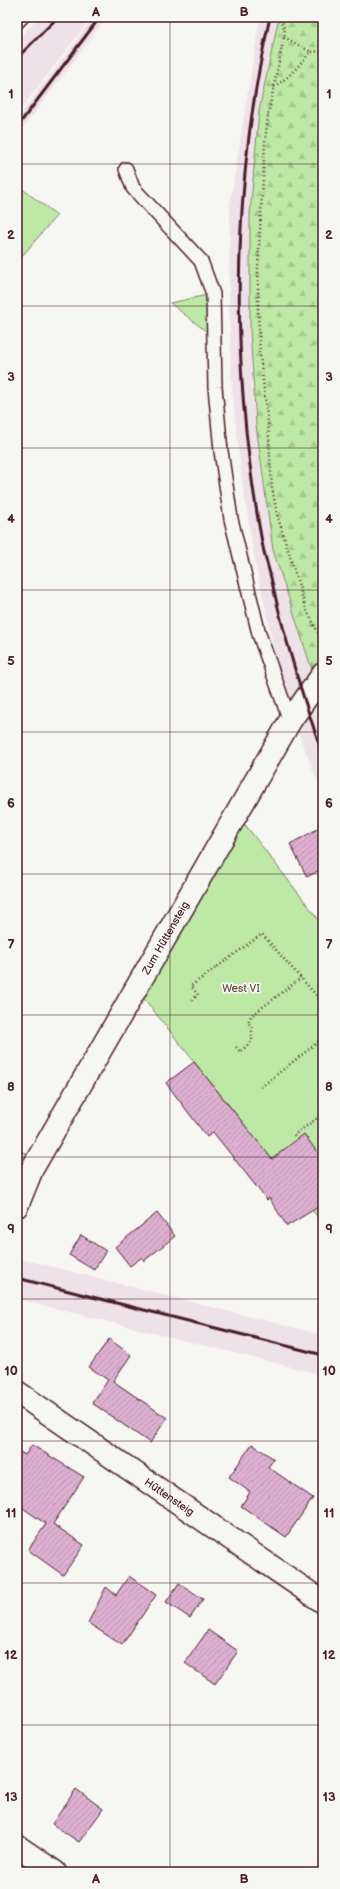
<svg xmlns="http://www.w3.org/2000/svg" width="340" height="1889" font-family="'Balsamiq Sans',sans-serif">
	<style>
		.built { fill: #eee1e8 }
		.green { fill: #bde8a5; stroke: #848468 }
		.forest { fill: url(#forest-firs); stroke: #848468 }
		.building { fill: url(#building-hatch); stroke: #4a1f2b }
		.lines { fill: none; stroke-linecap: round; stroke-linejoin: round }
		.lane-casing { stroke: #4a1f2b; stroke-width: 16 }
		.street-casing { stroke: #4a1f2b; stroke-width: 25 }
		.path { stroke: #4a1f2b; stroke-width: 2.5; stroke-dasharray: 1 3; stroke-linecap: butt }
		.lane { stroke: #f6f6f2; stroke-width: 13 }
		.street { stroke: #f6f6f2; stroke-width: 22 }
		.rail { stroke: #4a1f2b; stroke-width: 3 }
		.grid { fill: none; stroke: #4a1f2b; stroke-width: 1; stroke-opacity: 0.55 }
		.labels { text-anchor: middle; stroke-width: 3.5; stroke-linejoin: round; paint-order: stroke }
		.street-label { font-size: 11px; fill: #4a1f2b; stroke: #f6f6f2 }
		.park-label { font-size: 11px; fill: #67514a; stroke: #f6f6f2 }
		.neatline { fill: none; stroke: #4a1f2b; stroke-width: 1.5 }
		.grid-label { font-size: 13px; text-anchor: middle; font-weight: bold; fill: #4a1f2b }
	</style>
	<defs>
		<pattern id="forest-firs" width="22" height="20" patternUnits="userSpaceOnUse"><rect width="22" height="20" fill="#bde8a5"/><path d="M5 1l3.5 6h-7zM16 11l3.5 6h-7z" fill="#a4c78e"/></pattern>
		<pattern id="building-hatch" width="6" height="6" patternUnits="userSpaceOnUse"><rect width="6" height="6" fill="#ddafd1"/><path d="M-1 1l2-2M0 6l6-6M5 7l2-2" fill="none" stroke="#bf96b4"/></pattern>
	</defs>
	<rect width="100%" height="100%" fill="#f6f6f2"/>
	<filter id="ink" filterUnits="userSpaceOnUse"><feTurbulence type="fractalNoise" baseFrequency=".025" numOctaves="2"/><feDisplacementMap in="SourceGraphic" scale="8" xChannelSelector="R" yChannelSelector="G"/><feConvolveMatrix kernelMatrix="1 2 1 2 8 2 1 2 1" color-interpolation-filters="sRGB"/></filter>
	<g filter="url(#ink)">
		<!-- built -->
		<g class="built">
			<path d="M39 17H92L17 114V40Z"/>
			<path d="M94 17H107L17 136V119Z"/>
			<path d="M260 17H279L259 111 250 210V330L252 390 261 471 275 559 323 701V795L298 733 275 653 255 562 242 480 232 391 229 299 230 205Z"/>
			<path d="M21 1259 323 1335V1375L17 1299Z"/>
		</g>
		<!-- green -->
		<g class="green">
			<path d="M17 185 57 215 17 262Z"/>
			<path d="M207 295V332L170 303Z"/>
			<path d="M243 822 323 925V1224L142 996Z"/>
			<path d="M17 1151 31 1154 17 1186Z"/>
		</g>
		<!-- forest -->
		<path class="forest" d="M279 17H323V666L315 679 273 550 256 425 250 330V214L259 111Z"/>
		<!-- building -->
		<g class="building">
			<path d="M323 826V868L307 877 290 844Z"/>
			<path d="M194 1062 272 1159 304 1134 323 1160V1204L287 1226 269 1198 267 1200 213 1132 207 1137 166 1083Z"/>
			<path d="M157 1213 175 1236 144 1261 142 1257 130 1266 115 1247Z"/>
			<path d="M81 1235 106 1251 94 1270 69 1255Z"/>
			<path d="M109 1339 131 1355 113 1381 167 1418 150 1443 92 1403 108 1380 89 1367Z"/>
			<path d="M252 1444 274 1459 268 1467 313 1498 286 1537 241 1506 250 1492 229 1477Z"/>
			<path d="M32 1445 84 1477 53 1524 84 1545 63 1575 28 1550 46 1524 17 1504V1450L25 1455Z"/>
			<path d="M129 1576 156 1595 122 1645 88 1623 106 1587 116 1595Z"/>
			<path d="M179 1583 203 1599 190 1618 166 1602Z"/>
			<path d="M208 1630 238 1651 215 1684 185 1663Z"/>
			<path d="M76 1789 103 1809 79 1842 52 1824Z"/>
		</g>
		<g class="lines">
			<!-- lane casing -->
			<g class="lane-casing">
				<g id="lane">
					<path d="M17 22 22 17"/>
					<path d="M126 169 133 188 201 261 213 294 215 387 221 451 231 519 259 634 290 721"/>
				</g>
			</g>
			<!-- street casing -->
			<g class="street-casing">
				<g id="street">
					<path id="s1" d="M17 1206 32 1169 290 721 323 674"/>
					<path id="s2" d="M17 1392 323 1602"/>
					<path d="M17 1846 55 1872"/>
				</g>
			</g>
			<!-- path -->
			<g class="path">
				<path d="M277 17 282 21 285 32 268 115 265 142 258 266V309L260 355 268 423 272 488 277 514 306 609 323 642"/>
				<path d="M284 37 311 52"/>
				<path d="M274 87 289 76 311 52 323 51"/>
				<path d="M192 1000 198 995 191 986 262 934 323 1003"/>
				<path d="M236 1047 240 1052 252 1041V1028L248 1022 251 1016 301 978"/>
				<path d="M261 1087 323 1038"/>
				<path d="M297 1139 294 1135 323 1114"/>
			</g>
			<!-- lane -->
			<use href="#lane" class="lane"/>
			<!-- street -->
			<use href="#street" class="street"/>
			<!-- rail -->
			<g class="rail">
				<path d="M270 17C231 187 230 370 262 542 264 555 269 568 272 582 285 641 303 698 323 755"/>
				<path d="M17 58 58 17"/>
				<path d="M17 127 100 17"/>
				<path d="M17 1278 323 1355"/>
			</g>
		</g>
	</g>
	<!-- grid -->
	<path class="grid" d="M170 17V1872M17 164H323M17 306H323M17 448H323M17 590H323M17 732H323M17 874H323M17 1015H323M17 1157H323M17 1299H323M17 1441H323M17 1583H323M17 1725H323"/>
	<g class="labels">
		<!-- street labels -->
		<g class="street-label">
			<text dy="4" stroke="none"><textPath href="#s1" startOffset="307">Zum Hüttensteig</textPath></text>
			<text dy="4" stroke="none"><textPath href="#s2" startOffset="185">Hüttensteig</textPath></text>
		</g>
		<!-- park labels -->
		<g class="park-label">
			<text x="241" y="992">West VI</text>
		</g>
	</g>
	<!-- margin -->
	<rect width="340" height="1889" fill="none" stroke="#f6f6f2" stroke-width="44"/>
	<rect x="22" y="22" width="296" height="1845" class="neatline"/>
	<g class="grid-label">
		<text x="96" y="16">A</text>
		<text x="244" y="16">B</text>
		<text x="11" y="98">1</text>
		<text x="329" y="98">1</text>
		<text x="11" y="239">2</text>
		<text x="329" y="239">2</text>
		<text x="11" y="381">3</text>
		<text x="329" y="381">3</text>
		<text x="11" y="523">4</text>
		<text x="329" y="523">4</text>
		<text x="11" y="665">5</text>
		<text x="329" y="665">5</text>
		<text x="11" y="807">6</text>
		<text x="329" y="807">6</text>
		<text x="11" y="949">7</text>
		<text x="329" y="949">7</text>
		<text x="11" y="1091">8</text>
		<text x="329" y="1091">8</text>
		<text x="11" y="1233">9</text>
		<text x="329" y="1233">9</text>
		<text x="11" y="1375">10</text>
		<text x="329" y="1375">10</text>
		<text x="11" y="1517">11</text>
		<text x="329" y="1517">11</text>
		<text x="11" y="1659">12</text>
		<text x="329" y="1659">12</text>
		<text x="11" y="1801">13</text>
		<text x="329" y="1801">13</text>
		<text x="96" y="1883">A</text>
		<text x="244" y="1883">B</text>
	</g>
</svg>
